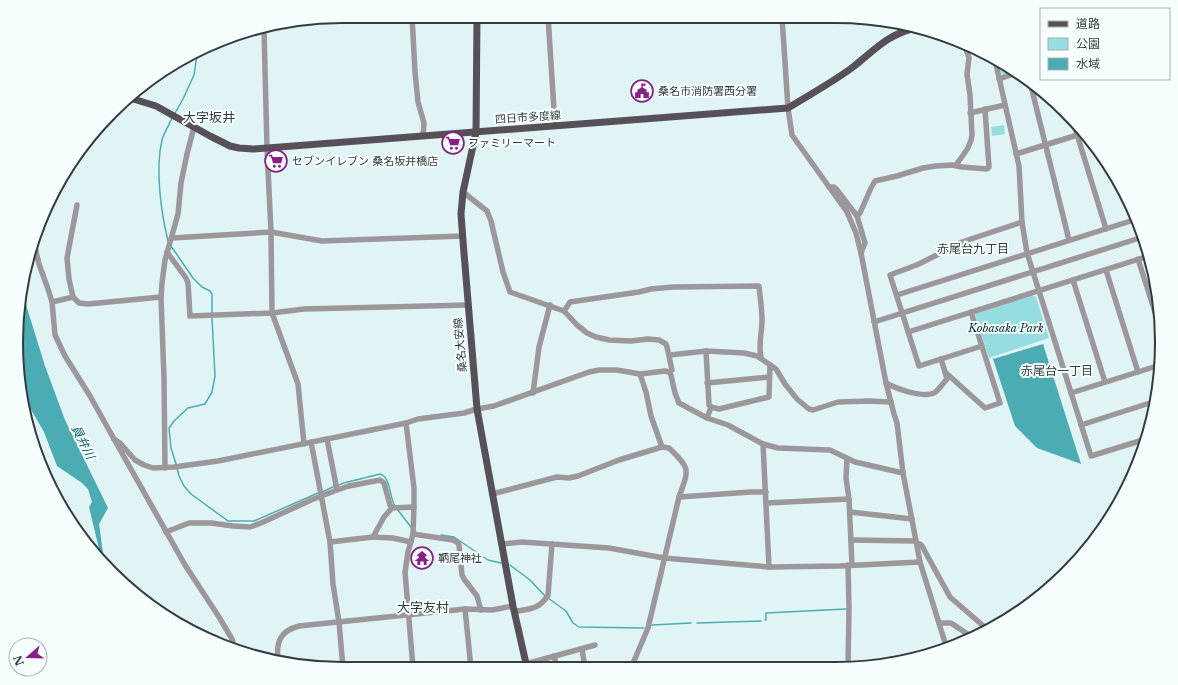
<svg xmlns="http://www.w3.org/2000/svg" width="1178" height="685" font-family="'Libre Baskerville','Noto Sans JP',serif">
	<style>
		.green { fill: #96dde1 }
		.water { fill: #4badb3 }
		.lines { fill: none; stroke-linecap: round; stroke-linejoin: round }
		.stream { stroke: #4badb3; stroke-width: 1.5 }
		.minor { stroke: #9c979b; stroke-width: 5.5 }
		.major { stroke: #585057; stroke-width: 7 }
		.labels { text-anchor: middle; stroke-width: 4; stroke-linejoin: round; paint-order: stroke }
		.poi-label { font-size: 11px; fill: #353c3d; stroke: #f7feff; text-anchor: start }
		.street-label { font-size: 11px; fill: #353c3d; stroke: #f7feff }
		.park-label { font-size: 11px; font-style: italic; fill: #003234; stroke: #f7feff }
		.neighbourhood-label { font-size: 12px; fill: #353c3d; stroke: #f7feff }
		.water-label { font-size: 12px; font-style: italic; fill: #015b5f; stroke: #f7feff }
		.quarter-label { font-size: 13px; fill: #353c3d; stroke: #f7feff }
		.rim { fill: none; stroke: #353c3d; stroke-width: 2 }
	</style>
	<rect width="100%" height="100%" fill="#e1f4f5"/>
	<!-- green -->
	<g class="green">
		<path d="M998 62 1016 71 1003 75 1001 73Z"/>
		<path d="M1004 125 1005 134 992 136 991 127Z"/>
		<path d="M1032 295 1036 297 1049 338 989 358 975 315 976 313Z"/>
	</g>
	<!-- water -->
	<g class="water">
		<path d="M24 294 27 308 45 366 65 420 108 508 99 524 104 560 101 557 89 507 92 502 88 489 82 483 57 466 44 432 26 401 21 385 20 373 17 363Z"/>
		<path d="M1043 344 1081 464 1037 448 1015 426 993 359Z"/>
	</g>
	<g class="lines">
		<!-- stream -->
		<g class="stream">
			<path d="M175 113 183 99 194 75 197 55"/>
			<path d="M168 241C161 212 155 169 162 140 164 133 169 125 172 118"/>
			<path d="M171 246 193 278 202 287 210 291 212 294V314"/>
			<path d="M176 464 171 448 169 428 174 421 188 408 205 404 212 392 215 376 212 318"/>
			<path d="M177 468 179 476 184 486 191 494 228 521H254L318 493"/>
			<path d="M339 485 344 483 380 474C391 477 389 497 395 506"/>
			<path d="M322 492 335 486"/>
			<path d="M397 509 411 527"/>
			<path d="M441 535 454 537 488 560 501 563"/>
			<path d="M510 565 530 580 545 596"/>
			<path d="M548 598 566 611 573 623 579 627 644 628"/>
			<path d="M765 620H766V613L846 609"/>
			<path d="M697 623 761 621"/>
			<path d="M652 625 691 623"/>
		</g>
		<!-- minor -->
		<g class="minor">
			<path d="M412 16 415 72 418 102 424 123 423 136"/>
			<path d="M548 16 555 126"/>
			<path d="M782 17 788 108 792 135 847 212 856 233 861 253 886 383 894 414 897 423 903 473 920 562 947 649"/>
			<path d="M264 29 267 148 271 232 272 313 298 384 304 444"/>
			<path d="M995 60 1019 166 1022 222 1027 253 1091 456 1146 439"/>
			<path d="M999 79 1019 72"/>
			<path d="M1030 82 1069 240"/>
			<path d="M970 113 1005 105"/>
			<path d="M1072 118 1106 229"/>
			<path d="M1016 154 1084 133"/>
			<path d="M956 165C962 156 971 147 972 135L970 95 967 74 969 58 965 46"/>
			<path d="M829 187H834L837 190 857 216 860 213 871 188 875 181 897 176 923 168 936 166 952 165 962 167 987 169 989 167 985 109"/>
			<path d="M463 192 487 211 491 221 503 272 510 292 564 311 577 325 587 333 596 337 609 340 631 341 648 339 659 340 666 344 667 347 672 370 669 372 671 375 675 393 679 403 707 418 728 425 763 444 778 448 830 450 855 462 903 473"/>
			<path d="M857 216 865 243 861 253"/>
			<path d="M172 238 271 232 322 241 463 236"/>
			<path d="M34 243 39 264 49 292 52 302 55 335 65 356 90 396 114 439 185 565 219 617 232 639 235 650"/>
			<path d="M167 252 186 278 188 283 190 316 272 313 304 309 468 305"/>
			<path d="M1138 259 1161 331"/>
			<path d="M1106 270 1138 372"/>
			<path d="M1073 280 1105 382"/>
			<path d="M897 295 1137 219"/>
			<path d="M73 297 79 303 88 304 161 297"/>
			<path d="M52 302 73 297 69 279 67 258 77 205"/>
			<path d="M564 311 570 302 639 292 651 289 673 287 759 286C760 297 762 309 762 320 762 333 758 346 761 358"/>
			<path d="M874 322 1143 237"/>
			<path d="M908 332 1149 256"/>
			<path d="M982 346 919 366 890 275 919 264 962 242 1022 222"/>
			<path d="M670 355 706 351"/>
			<path d="M941 359 945 372"/>
			<path d="M640 374 646 392 651 416 662 447"/>
			<path d="M707 383 769 377"/>
			<path d="M886 383C897 389 922 398 934 393 939 390 943 383 947 379L945 372 985 408 1000 403 971 312"/>
			<path d="M533 393 539 347 550 305"/>
			<path d="M1071 393 1160 365"/>
			<path d="M711 407 719 409 769 397 770 365"/>
			<path d="M707 418 711 407 709 405 706 351 744 353 757 356 776 369 785 384 797 399 809 409 813 410 838 402 869 401 891 402"/>
			<path d="M406 423 414 488V507L413 534 408 552 405 572 413 668"/>
			<path d="M1081 425 1156 401"/>
			<path d="M114 439 120 443 135 460 144 465 153 468 174 467 218 461 406 423 418 419 464 413 477 409 494 406 589 372 599 370H617L640 374 665 371 669 372"/>
			<path d="M327 439 337 490"/>
			<path d="M311 442 330 542 333 584 339 622 343 668"/>
			<path d="M763 444 769 567"/>
			<path d="M847 459 846 478 849 499 852 565"/>
			<path d="M165 468 164 378 161 297 162 283 165 260 178 214 181 183 187 154 194 127"/>
			<path d="M492 494 557 477 569 478 578 476 619 460 662 447 669 448C691 469 689 469 679 497L648 628 631 668"/>
			<path d="M679 497 751 492H766"/>
			<path d="M766 503 849 499"/>
			<path d="M850 512 912 519"/>
			<path d="M166 532 189 523H211L233 526 250 527 261 523 311 500 337 490 349 486 380 480 384 483 390 505 392 508 414 507"/>
			<path d="M413 534 453 540 457 542 459 545 462 575 464 579 477 596 481 610"/>
			<path d="M373 537 393 538 411 542"/>
			<path d="M851 540 916 541"/>
			<path d="M330 542 373 537 384 517 392 508"/>
			<path d="M502 544 522 542 609 548 664 558 769 567 840 566 920 562"/>
			<path d="M917 545 920 544 922 546 950 597 988 630"/>
			<path d="M465 609 471 668"/>
			<path d="M514 612C530 608 539 610 548 595L552 544"/>
			<path d="M939 623H951L972 637"/>
			<path d="M582 649 585 668"/>
			<path d="M554 656 557 668"/>
			<path d="M278 660C276 642 280 631 299 626L465 609 492 610 513 606"/>
			<path d="M511 668 595 645"/>
			<path d="M848 668 849 608 848 565"/>
		</g>
		<!-- major -->
		<g class="major">
			<path d="M477 16 476 132 463 192 461 214 463 241 477 409 513 606 527 668"/>
			<path d="M130 98 156 106 210 136 230 146 239 148 253 149 788 108C809 95 833 82 853 67 876 49 885 36 915 28"/>
		</g>
	</g>
	<!-- icons -->
	<defs>
		<g id="civic-ring" transform="scale(1.15)"><circle r="9.5" fill="#f7feff" stroke="#881f85" stroke-width="1.5"/><path d="M-.6-6.5H3V-4.5H.6V-3L4-1V1h2V6H-6V1h2V-1L-.6-3ZM-1.2 2.5V6h2.4V2.5Z" fill="#881f85"/></g>
		<g id="supermarket-ring" transform="scale(1.15)"><circle r="9.5" fill="#f7feff" stroke="#881f85" stroke-width="1.5"/><path d="M-6-5.5h2.5l.6 2H6L4.5 2H-2.5L-4.4-4H-6ZM-1.5 3.2a1.3 1.3 0 1 0 .1 0ZM3 3.2a1.3 1.3 0 1 0 .1 0Z" fill="#881f85"/></g>
		<g id="temple-ring" transform="scale(1.15)"><circle r="9.5" fill="#f7feff" stroke="#881f85" stroke-width="1.5"/><path d="M0-6L5-2H3V0L6.5 2.5H4V6H1.5V3h-3V6H-4V2.5H-6.5L-3 0V-2H-5Z" fill="#881f85"/></g>
	</defs>
	<g fill-rule="evenodd">
		<use href="#civic-ring" x="642" y="91"/>
		<use href="#supermarket-ring" x="453" y="143"/>
		<use href="#supermarket-ring" x="276" y="161"/>
		<use href="#temple-ring" x="422" y="558"/>
	</g>
	<g class="labels">
		<!-- poi labels -->
		<g class="poi-label">
			<text x="658" y="95">桑名市消防署西分署</text>
			<text x="468" y="147">ファミリーマート</text>
			<text x="292" y="165">セブンイレブン 桑名坂井橋店</text>
			<text x="438" y="562">鞆尾神社</text>
		</g>
		<!-- street labels -->
		<g class="street-label">
			<text transform="translate(528 117) rotate(-4)" y="4">四日市多度線</text>
			<text transform="translate(460 345) rotate(-95)" y="4">桑名大安線</text>
		</g>
		<!-- park labels -->
		<g class="park-label">
			<text x="1006" y="332">Kobasaka Park</text>
		</g>
		<!-- neighbourhood labels -->
		<g class="neighbourhood-label">
			<text x="973" y="253">赤尾台九丁目</text>
			<text x="1057" y="375">赤尾台一丁目</text>
		</g>
		<!-- water labels -->
		<g class="water-label">
			<text transform="translate(83 442) rotate(63)" y="4">員弁川</text>
		</g>
		<!-- quarter labels -->
		<g class="quarter-label">
			<text x="209" y="122">大字坂井</text>
			<text x="423" y="612">大字友村</text>
		</g>
	</g>
	<!-- crop -->
	<path d="M0 0H1178V685H0ZM342 23H836A319 319 0 0 1 1155 342V343A319 319 0 0 1 836 662H342A319 319 0 0 1 23 343V342A319 319 0 0 1 342 23Z" fill="#f7feff" fill-rule="evenodd"/>
	<path class="rim" d="M342 23H836A319 319 0 0 1 1155 342V343A319 319 0 0 1 836 662H342A319 319 0 0 1 23 343V342A319 319 0 0 1 342 23Z"/>
	<!-- legend -->
	<rect x="1040" y="8" width="130" height="72" fill="#f7feff" stroke="#a9b0b1"/>
	<rect x="1048" y="21" width="20" height="6" fill="#585057" stroke="#a9b0b1"/>
	<text x="1076" y="28" font-size="12" fill="#353c3d">道路</text>
	<rect x="1048" y="38" width="20" height="12" fill="#96dde1" stroke="#a9b0b1"/>
	<text x="1076" y="48" font-size="12" fill="#353c3d">公園</text>
	<rect x="1048" y="58" width="20" height="12" fill="#4badb3" stroke="#a9b0b1"/>
	<text x="1076" y="68" font-size="12" fill="#353c3d">水域</text>
	<!-- north arrow -->
	<g transform="translate(28 657) rotate(250)"><circle r="19" fill="#f7feff" stroke="#a9b0b1"/>
	<path d="M0-3L7 15L0 10L-7 15Z" fill="#881f85"/>
	<text y="-6" font-size="11" font-weight="bold" text-anchor="middle" fill="#353c3d">N</text>
	</g>
</svg>
